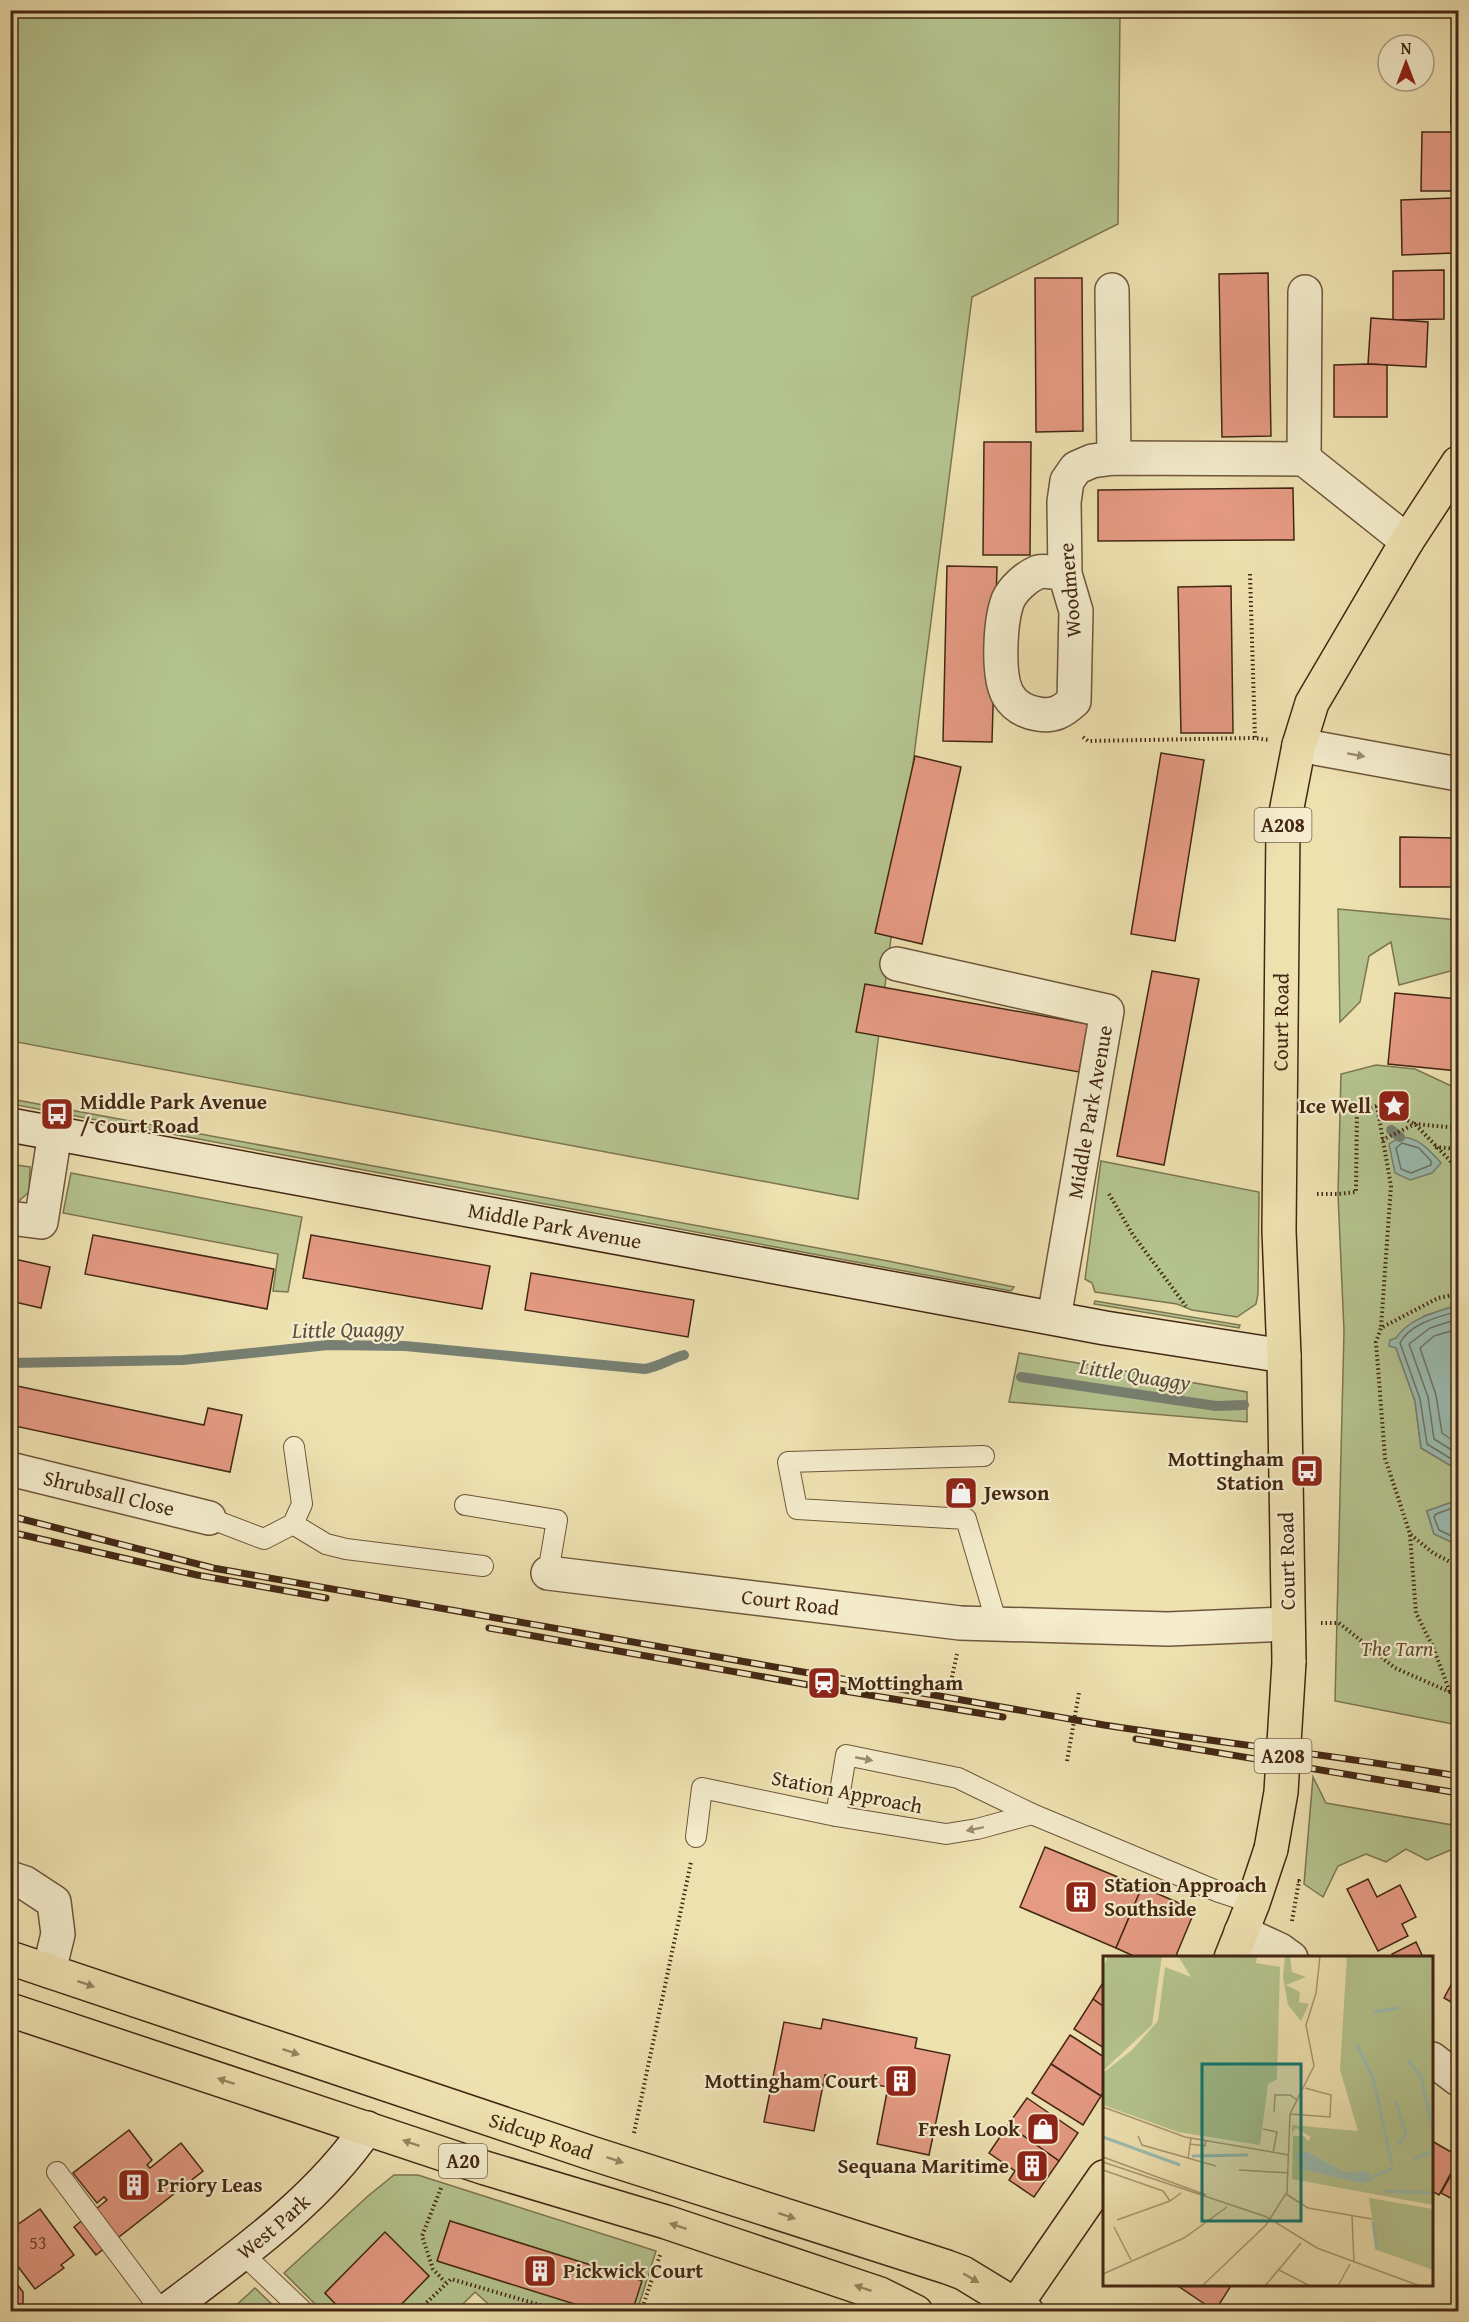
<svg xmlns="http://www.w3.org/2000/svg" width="1469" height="2322" font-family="'Gentium Book Plus',serif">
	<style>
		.green { fill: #b4c38e; stroke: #7c7550; stroke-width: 1.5 }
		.water { fill: #9abcb1; stroke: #778072; stroke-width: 1.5 }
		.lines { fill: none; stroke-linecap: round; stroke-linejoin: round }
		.shore { stroke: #6e7262; stroke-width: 1.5 }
		.stream { stroke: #778072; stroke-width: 10 }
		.building { fill: #e59a83; stroke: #432713; stroke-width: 1.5 }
		.lane-casing { stroke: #6e563a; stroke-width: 22 }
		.street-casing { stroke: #6e563a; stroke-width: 36 }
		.secondary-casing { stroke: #432713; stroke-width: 36 }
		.primary-casing { stroke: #432713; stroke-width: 36 }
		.highway-casing { stroke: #432713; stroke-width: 36 }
		.path { stroke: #432713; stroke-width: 4; stroke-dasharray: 1.5 3; stroke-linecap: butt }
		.lane { stroke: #f4eccc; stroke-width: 20 }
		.street { stroke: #f4eccc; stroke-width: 33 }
		.secondary { stroke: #f4eccc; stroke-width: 33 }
		.primary { stroke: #eee1b0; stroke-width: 33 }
		.highway { stroke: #eee1b0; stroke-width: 33 }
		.rail-casing { stroke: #432713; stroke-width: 7 }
		.rail { stroke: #f4eccc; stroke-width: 4.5; stroke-dasharray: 14; stroke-linecap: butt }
		.primary-bridge-casing { stroke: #432713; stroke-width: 36; stroke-linecap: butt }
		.path-bridge { stroke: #432713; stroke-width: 4; stroke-dasharray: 1.5 3; stroke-linecap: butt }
		.primary-bridge { stroke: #eee1b0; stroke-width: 33 }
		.oneway { fill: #9c8a70 }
		.oneway2 { fill: #988462 }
		.labels { text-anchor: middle; stroke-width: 4.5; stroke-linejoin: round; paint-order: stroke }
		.number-label { font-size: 18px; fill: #6c442f }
		.shield { fill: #f4eccc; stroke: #78624a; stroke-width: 1.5 }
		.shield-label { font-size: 20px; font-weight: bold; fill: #432713 }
		.street-label { font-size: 21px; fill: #432713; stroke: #f4eccc }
		.poi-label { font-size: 21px; font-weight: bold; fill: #432713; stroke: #f4eccc; text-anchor: start }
		.park-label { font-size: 21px; font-style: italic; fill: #5f4e32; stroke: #f4eccc }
		.water-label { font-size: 22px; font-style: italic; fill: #594c3a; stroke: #f4eccc }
		.inset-river { fill: none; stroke: #9abcb1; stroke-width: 3 }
		.inset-road { fill: none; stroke: #aa9771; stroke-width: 1.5 }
		.view { fill: #0f766e; fill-opacity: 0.15; stroke: #0f766e; stroke-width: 3 }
		.inset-edge { fill: none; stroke: #432713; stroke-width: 3 }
	</style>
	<rect width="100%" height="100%" fill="#eee1b0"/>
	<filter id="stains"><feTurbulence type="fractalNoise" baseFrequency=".00333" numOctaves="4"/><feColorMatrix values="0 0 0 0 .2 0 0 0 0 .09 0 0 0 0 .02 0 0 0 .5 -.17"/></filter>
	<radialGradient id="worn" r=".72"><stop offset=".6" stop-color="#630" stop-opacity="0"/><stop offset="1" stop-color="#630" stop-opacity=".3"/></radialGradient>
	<!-- green -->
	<g class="green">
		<path d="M10 11H1120L1118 224 972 297 858 1199 11 1041Z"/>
		<path d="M1338 909 1458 920V969L1399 985 1391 942 1369 956 1360 1002 1340 1022Z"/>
		<path d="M1376 1065 1415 1069 1458 1089V1305L1424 1316 1396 1348 1415 1401 1421 1448 1458 1470V1500L1427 1511 1434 1534 1458 1545V1725L1335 1701 1344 1331 1338 1194 1341 1074Z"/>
		<path d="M11 1099 888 1261 1014 1287 1011 1291 11 1104Z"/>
		<path d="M1101 1161 1259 1192 1258 1294 1256 1304 1237 1317 1192 1310 1177 1304 1095 1292 1092 1283 1085 1279Z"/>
		<path d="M10 1164 30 1167 29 1192 11 1208Z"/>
		<path d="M71 1173 302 1217 288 1292 273 1291 278 1254 63 1213Z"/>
		<path d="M1095 1301 1240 1325 1239 1328 1094 1304Z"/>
		<path d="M1019 1353 1247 1392V1422L1009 1402Z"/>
		<path d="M1313 1777 1326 1803 1458 1826V1847L1427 1860 1406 1849 1386 1862 1366 1854 1338 1866 1323 1897 1304 1884Z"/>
		<path d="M394 2175H418L656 2251 637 2311H632L641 2281 450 2221 438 2261 600 2311H496L475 2292 456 2311H394L429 2276 385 2233 325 2293 343 2311H322L284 2273 368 2196Z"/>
		<path d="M255 2288 279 2311H230Z"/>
	</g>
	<!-- water -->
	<g class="water">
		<path d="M1400 1137C1419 1137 1429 1150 1441 1163L1432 1173 1410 1180 1395 1173 1389 1144Z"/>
		<path d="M1458 1305V1470L1421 1448 1415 1401 1396 1348 1389 1346 1390 1340 1396 1338C1409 1318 1437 1312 1458 1305Z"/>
		<path d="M1458 1500V1545L1434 1534 1427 1511Z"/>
	</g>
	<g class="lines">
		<!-- shore -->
		<g class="shore">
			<path d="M1402 1143 1419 1148 1431 1161V1165L1411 1173 1401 1169 1396 1148Z"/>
			<path d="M1458 1311C1439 1317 1410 1323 1400 1343L1420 1399 1427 1444 1458 1463"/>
			<path d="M1458 1319 1430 1328 1409 1344 1428 1397 1434 1439 1458 1454"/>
			<path d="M1458 1329 1434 1336 1420 1348 1436 1395 1442 1433 1458 1444"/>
			<path d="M1458 1506 1436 1514 1434 1517 1439 1530 1458 1539"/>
		</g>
		<!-- stream -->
		<g class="stream">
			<path d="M1391 1130 1400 1137"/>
			<path d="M10 1363 183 1360 328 1345 405 1346 645 1369C660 1366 670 1359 684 1355"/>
			<path d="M1021 1377 1216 1406 1244 1405"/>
		</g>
	</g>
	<!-- building -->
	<g class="building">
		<path d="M1452 64H1458V125H1451Z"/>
		<path d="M1422 132H1458V191H1421Z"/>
		<path d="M1452 198 1454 253 1402 255 1401 200Z"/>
		<path d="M1444 270V319L1393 320V271Z"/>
		<path d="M1268 273 1271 436 1222 437 1219 274Z"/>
		<path d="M1035 278H1082L1083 431 1036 432Z"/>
		<path d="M1371 318 1428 322 1426 367 1368 364Z"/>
		<path d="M1368 364 1387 365V417H1334V365Z"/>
		<path d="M984 442H1031L1030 555H983Z"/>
		<path d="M1293 488 1294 540 1098 541V490Z"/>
		<path d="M947 566 997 567 992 742 943 741Z"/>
		<path d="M1231 586 1233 733H1181L1178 587Z"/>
		<path d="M1161 753 1204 760 1175 941 1131 934Z"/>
		<path d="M915 756 961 767 922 944 875 933Z"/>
		<path d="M1400 837 1458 838V887H1400Z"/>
		<path d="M1152 971 1199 979 1164 1165 1117 1156Z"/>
		<path d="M865 984 1088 1024 1079 1072 856 1032Z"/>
		<path d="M1395 993 1458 999V1078V1071L1388 1064Z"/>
		<path d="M93 1235 274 1269 267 1309 85 1274Z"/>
		<path d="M311 1235 490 1266 482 1309 303 1278Z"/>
		<path d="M10 1258 50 1267 41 1308 10 1301Z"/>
		<path d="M531 1273 694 1300 688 1337 525 1310Z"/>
		<path d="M17 1386 204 1425 208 1408 242 1415 230 1472 10 1425V1415Z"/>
		<path d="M1045 1847 1142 1887 1116 1948 1020 1907Z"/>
		<path d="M1368 1879 1377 1897 1400 1885 1416 1917 1402 1924 1408 1936 1378 1951 1347 1889Z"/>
		<path d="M1142 1887 1195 1910 1175 1958H1138L1116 1948Z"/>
		<path d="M1416 1942 1423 1957 1394 1958 1392 1954Z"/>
		<path d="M1458 1972V2006L1444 1998Z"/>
		<path d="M1104 1981V2007L1093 1999Z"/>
		<path d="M1093 1999 1104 2007V2048L1074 2029Z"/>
		<path d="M823 2019 917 2038 915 2048 950 2055 929 2155 877 2144 888 2087 825 2075 814 2131 764 2122 784 2022 821 2029Z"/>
		<path d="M1070 2035 1104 2057V2091L1101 2096 1051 2064Z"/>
		<path d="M1051 2064 1101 2096 1083 2125 1032 2093Z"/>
		<path d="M1027 2098 1078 2133 1059 2161 1008 2125Z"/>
		<path d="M1008 2125 1059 2161 1034 2197 1009 2180 1015 2171 989 2153Z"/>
		<path d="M129 2130 152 2160 147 2165 150 2168 181 2143 203 2171 96 2255 74 2227 107 2200 104 2197 97 2203 73 2173Z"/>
		<path d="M1432 2141 1458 2156V2160L1439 2195 1432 2191Z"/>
		<path d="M1458 2163V2202L1441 2193Z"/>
		<path d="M40 2209 74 2255 61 2265 64 2268 35 2289 10 2256V2230Z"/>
		<path d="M450 2221 642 2281 632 2312H600L437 2261Z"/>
		<path d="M385 2232 429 2276 394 2312H343L325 2293Z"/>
		<path d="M10 2275 23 2292V2304H17L10 2309Z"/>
		<path d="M1175 2284H1232L1215 2311Z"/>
	</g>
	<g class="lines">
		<!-- lane casing -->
		<g class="lane-casing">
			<g id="lane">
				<path d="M984 1456 788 1462 797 1509 966 1519 997 1624"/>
				<path d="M465 1505 557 1520 548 1573"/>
				<path d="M209 1518 264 1539 293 1524 302 1504 294 1447"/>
				<path d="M293 1524 326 1544 346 1549 483 1566"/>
				<path d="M836 1816 846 1755 958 1778 1032 1814 1219 1892 1253 1903"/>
				<path d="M696 1837 702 1788 836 1816 946 1834 977 1829 1032 1814"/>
				<path d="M57 2172 162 2312"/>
				<path d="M242 2253 304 2312"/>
			</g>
		</g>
		<!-- street casing -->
		<g class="street-casing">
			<g id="street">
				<path d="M1112 290 1114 458"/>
				<path d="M1304 459 1305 292"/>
				<path d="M1065 574C1057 573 1045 570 1038 572 1026 577 1013 589 1008 600 1000 621 997 676 1008 695 1015 707 1026 712 1038 714 1054 717 1063 711 1074 701L1076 611 1065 574 1064 502 1067 481 1076 468 1092 461 1114 458 1304 459 1407 541"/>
				<path d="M1299 745 1458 774"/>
				<path d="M897 964 1107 1011 1054 1318"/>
				<path d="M10 1218 41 1222 55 1133"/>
				<path id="s1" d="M10 1469 209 1518"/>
				<path id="s2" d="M548 1573 960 1623 1168 1629 1287 1624"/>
				<path d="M10 1878 25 1883 54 1902 58 1934 49 1971"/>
				<path d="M1241 1932 1280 1950 1291 1958"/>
				<path d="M1432 2059 1458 2079"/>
			</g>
		</g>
		<!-- secondary casing -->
		<g class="secondary-casing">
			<g id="secondary">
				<path id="s3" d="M10 1125 1105 1328 1284 1356"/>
				<path id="s4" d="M165 2312C236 2258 317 2202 367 2128"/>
			</g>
		</g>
		<!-- primary casing -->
		<g class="primary-casing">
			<g id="primary">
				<path id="s5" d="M1289 1662 1284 1356 1279 1231 1283 828 1299 745 1312 703 1407 541 1458 463"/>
				<path d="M1231 1958 1253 1903 1271 1849"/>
				<path d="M1011 2312 1104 2177"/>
			</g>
		</g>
		<!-- highway casing -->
		<g class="highway-casing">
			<g id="highway">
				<path id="s6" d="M10 1958 594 2154 947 2267 963 2273 1027 2312"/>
				<path d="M10 2010 485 2168 666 2222 880 2294 916 2312"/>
			</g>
		</g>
		<!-- path -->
		<g class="path">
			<path d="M1250 574 1255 738"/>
			<path d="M1083 737 1088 741 1255 738 1269 740"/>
			<path d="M1377 1106 1391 1186 1381 1327"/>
			<path d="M1382 1140 1415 1124 1458 1128"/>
			<path d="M1435 1147 1458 1149"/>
			<path d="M1109 1194 1133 1235 1186 1306"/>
			<path d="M1317 1194H1338L1356 1192 1357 1110 1377 1106 1415 1124 1458 1169"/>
			<path d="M1458 1294 1438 1298 1381 1328 1376 1342 1385 1458 1410 1534 1433 1553 1458 1566"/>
			<path d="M1410 1535 1416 1613 1433 1647 1450 1692 1458 1691"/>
			<path d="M1321 1623H1339L1395 1668 1450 1692 1458 1677"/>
			<path d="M950 1686 957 1654"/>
			<path d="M1292 1921 1299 1881H1296"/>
			<path d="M634 2133 691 1862"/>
			<path d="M441 2188 422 2236 433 2269 445 2282"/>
			<path d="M417 2312 451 2279 564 2312"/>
			<path d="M641 2312 660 2255"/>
		</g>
		<!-- lane -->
		<use href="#lane" class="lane"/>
		<!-- street -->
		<use href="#street" class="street"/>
		<!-- secondary -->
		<use href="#secondary" class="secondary"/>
		<!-- primary -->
		<use href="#primary" class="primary"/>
		<!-- highway -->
		<use href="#highway" class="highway"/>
		<!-- rail casing -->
		<g class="rail-casing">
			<g id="rail">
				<path d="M10 1516 213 1568 1104 1725C1222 1743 1341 1756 1458 1776"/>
				<path d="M10 1532 197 1575 326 1598"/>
				<path d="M489 1628 820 1687 1003 1717"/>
				<path d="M1136 1739 1458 1793"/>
			</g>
		</g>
		<!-- rail -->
		<use href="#rail" class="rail"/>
		<!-- primary-bridge casing -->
		<g class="primary-bridge-casing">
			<path id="primary-bridge" d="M1271 1849 1281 1792 1289 1662"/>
		</g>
		<!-- path-bridge -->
		<path class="path-bridge" d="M1067 1761 1079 1693"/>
		<!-- primary-bridge -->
		<use href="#primary-bridge" class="primary-bridge"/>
	</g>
	<!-- one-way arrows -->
	<defs><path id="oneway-solid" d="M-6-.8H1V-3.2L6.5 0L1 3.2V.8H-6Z" transform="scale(1.5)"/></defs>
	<g class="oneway">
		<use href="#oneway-solid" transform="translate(1356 755) rotate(10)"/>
		<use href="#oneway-solid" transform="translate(864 1759) rotate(11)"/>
		<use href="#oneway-solid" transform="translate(975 1829) rotate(168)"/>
	</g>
	<g class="oneway2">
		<use href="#oneway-solid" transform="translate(86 1984) rotate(19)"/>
		<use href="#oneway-solid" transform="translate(291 2052) rotate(18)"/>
		<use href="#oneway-solid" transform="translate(226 2081) rotate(-162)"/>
		<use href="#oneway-solid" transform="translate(411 2143) rotate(-161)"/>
		<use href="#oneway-solid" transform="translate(615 2160) rotate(18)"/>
		<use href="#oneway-solid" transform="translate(787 2216) rotate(18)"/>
		<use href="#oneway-solid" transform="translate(678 2226) rotate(-162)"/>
		<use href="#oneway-solid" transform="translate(971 2278) rotate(30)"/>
		<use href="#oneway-solid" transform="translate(863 2288) rotate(-161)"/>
	</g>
	<!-- icons -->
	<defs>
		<g id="sight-square" transform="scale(1.725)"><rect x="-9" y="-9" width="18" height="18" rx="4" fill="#8f2418" stroke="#f4eccc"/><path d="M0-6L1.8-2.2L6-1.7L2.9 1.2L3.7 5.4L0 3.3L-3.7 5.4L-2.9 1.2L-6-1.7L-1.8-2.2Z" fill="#fff"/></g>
		<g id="bus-square" transform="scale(1.725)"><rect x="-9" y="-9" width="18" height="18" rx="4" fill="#8f2418" stroke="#f4eccc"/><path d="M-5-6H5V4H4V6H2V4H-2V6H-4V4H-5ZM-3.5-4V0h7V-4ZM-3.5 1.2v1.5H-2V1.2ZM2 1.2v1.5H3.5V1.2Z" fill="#fff"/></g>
		<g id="shop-square" transform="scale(1.725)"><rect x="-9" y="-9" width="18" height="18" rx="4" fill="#8f2418" stroke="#f4eccc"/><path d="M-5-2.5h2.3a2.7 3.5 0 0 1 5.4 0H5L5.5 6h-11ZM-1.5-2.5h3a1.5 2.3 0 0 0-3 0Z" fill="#fff"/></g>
		<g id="station-square" transform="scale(1.725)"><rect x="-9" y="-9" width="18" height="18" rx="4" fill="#8f2418" stroke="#f4eccc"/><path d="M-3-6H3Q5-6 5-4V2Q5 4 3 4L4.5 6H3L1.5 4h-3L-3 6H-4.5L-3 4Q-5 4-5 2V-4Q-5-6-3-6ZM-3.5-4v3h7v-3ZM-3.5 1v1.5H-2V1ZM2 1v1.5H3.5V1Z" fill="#fff"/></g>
		<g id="building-square" transform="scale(1.725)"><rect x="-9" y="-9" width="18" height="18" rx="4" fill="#8f2418" stroke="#f4eccc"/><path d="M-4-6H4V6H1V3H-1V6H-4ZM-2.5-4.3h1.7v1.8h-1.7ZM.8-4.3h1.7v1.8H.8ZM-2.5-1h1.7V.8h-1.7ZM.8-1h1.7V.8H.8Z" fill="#fff"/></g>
	</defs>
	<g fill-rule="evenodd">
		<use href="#sight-square" x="1394" y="1106"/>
		<use href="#bus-square" x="57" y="1114"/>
		<use href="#bus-square" x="1307" y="1471"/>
		<use href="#shop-square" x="961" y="1493"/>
		<use href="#station-square" x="824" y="1683"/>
		<use href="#building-square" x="1081" y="1897"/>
		<use href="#building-square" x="901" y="2081"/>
		<use href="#shop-square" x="1043" y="2129"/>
		<use href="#building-square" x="1032" y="2166"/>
		<use href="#building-square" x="134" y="2185"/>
		<use href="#building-square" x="540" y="2271"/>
	</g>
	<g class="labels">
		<!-- number labels -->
		<g class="number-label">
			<text x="38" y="2249">53</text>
		</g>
		<!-- shield labels -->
		<g class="shield">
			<rect x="1254.5" y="808" width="57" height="34" rx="4.5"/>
			<rect x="1254.5" y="1739" width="57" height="34" rx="4.5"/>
			<rect x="439" y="2144" width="48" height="34" rx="4.5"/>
		</g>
		<g class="shield-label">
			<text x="1283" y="832">A208</text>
			<text x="1283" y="1763">A208</text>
			<text x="463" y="2168">A20</text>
		</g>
		<!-- street labels -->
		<g class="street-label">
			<text transform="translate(1070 590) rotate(-95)" y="7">Woodmere</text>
			<text dy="7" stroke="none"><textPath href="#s5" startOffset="640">Court Road</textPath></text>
			<text transform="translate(1090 1112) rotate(-80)" y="7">Middle Park Avenue</text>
			<text dy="7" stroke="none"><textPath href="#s3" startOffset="554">Middle Park Avenue</textPath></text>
			<text dy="7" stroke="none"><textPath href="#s1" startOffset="102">Shrubsall Close</textPath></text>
			<text transform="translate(1287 1561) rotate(-91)" y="7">Court Road</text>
			<text dy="7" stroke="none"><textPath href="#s2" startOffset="244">Court Road</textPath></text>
			<text transform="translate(847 1792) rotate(11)" y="7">Station Approach</text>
			<text dy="7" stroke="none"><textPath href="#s6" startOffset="560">Sidcup Road</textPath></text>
			<text dy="7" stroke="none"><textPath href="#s4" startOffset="138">West Park</textPath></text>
		</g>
		<!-- poi labels -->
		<g class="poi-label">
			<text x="80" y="1109">Middle Park Avenue<tspan x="80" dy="24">/ Court Road</tspan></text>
			<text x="1371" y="1113" text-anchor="end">Ice Well</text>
			<text x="1284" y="1466" text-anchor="end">Mottingham<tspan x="1284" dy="24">Station</tspan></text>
			<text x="984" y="1500">Jewson</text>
			<text x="847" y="1690">Mottingham</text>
			<text x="1104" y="1892">Station Approach<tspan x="1104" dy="24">Southside</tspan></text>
			<text x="878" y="2088" text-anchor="end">Mottingham Court</text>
			<text x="1020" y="2136" text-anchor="end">Fresh Look</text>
			<text x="1009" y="2173" text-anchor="end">Sequana Maritime</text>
			<text x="157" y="2192">Priory Leas</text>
			<text x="563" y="2278">Pickwick Court</text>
		</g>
		<!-- park labels -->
		<g class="park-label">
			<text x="1397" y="1656">The Tarn</text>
		</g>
		<!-- water labels -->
		<g class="water-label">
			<text transform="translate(348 1329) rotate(-1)" y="8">Little Quaggy</text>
			<text transform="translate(1135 1374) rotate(9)" y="8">Little Quaggy</text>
		</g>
	</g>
	<!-- overview -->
	<g transform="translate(1103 1956)">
		<rect width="330" height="330" fill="#eee1b0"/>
		<path d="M5 0H59L49 69 0 115V11ZM75 0H154L153 7 177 11 174 123 165 128 157 189 75 176 0 149V117L29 94 55 65 62 11 88 21ZM182 0H187L189 16 203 21 183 29 197 36 196 46 206 48 198 65 185 49 180 21ZM244 0H330V249L189 223 190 180H201L205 185 208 181 193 172 189 177V169L255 175 237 114ZM203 195 242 216 270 225 258 227 264 234 257 227 202 213 193 198ZM266 242 330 253V314L274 294Z" fill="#b4c38e" fill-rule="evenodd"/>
		<path d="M203 195 242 216 265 215 270 225 259 227 263 235 257 227 198 213 193 198Z" fill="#9abcb1"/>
		<path class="inset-river" d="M271 56 295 52M254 89 270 122 289 208M305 104 318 121 330 175M293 145 303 178 295 189M0 181 77 209M89 200 145 199M311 203 330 195M269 221 291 212M281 235 330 237M270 266 274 294"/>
		<path class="inset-road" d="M0 151 82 181 186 199M171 156 172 139H187L194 144M187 158 227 161 228 139 202 132M160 173 174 176 170 197M35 180 39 189 113 210M87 188 102 190 103 184M0 201 103 239M85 203 88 182M0 206 164 261 214 292 317 330M0 214 60 235 67 245M136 214 186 217M183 238 205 252 269 263M249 260 251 306M14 264 67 245 78 237M11 271 28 304M176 314 207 330M0 318 81 282 124 251M99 330 163 269 184 236 187 158 211 110 203 69 213 37 217 0M162 330 198 287M235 330 247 308"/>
		<path class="view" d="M99 108H198V265H99Z"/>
		<rect width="330" height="330" class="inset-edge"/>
	</g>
	<!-- margin -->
	<rect width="1469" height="2322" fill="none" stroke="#eee1b0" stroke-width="36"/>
	<rect x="12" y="12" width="1445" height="2298" fill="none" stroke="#432713" stroke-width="3"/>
	<rect x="18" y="18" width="1433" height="2286" fill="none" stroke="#432713" stroke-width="1.5"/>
	<!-- north arrow -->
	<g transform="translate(1406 63)"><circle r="28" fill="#f4eccc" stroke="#ad9d82" stroke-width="1.5"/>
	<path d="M0-4.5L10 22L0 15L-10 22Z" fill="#8f2418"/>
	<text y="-9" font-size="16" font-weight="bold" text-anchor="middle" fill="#432713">N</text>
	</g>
	<rect width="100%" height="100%" filter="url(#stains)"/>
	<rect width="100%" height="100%" fill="url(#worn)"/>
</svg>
